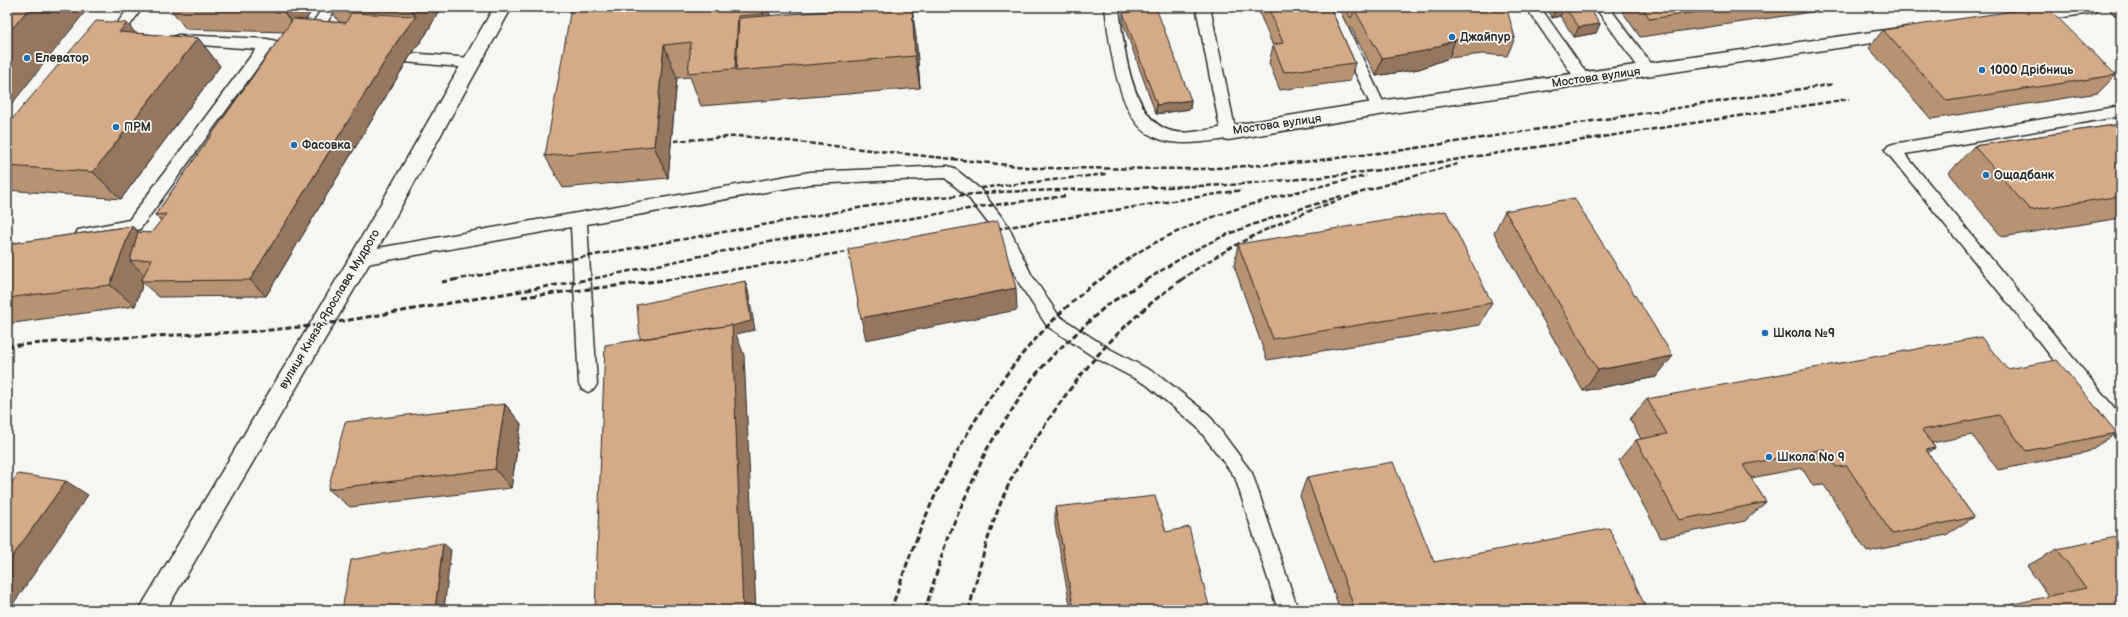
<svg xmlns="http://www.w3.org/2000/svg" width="2128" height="617" font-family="'Balsamiq Sans',sans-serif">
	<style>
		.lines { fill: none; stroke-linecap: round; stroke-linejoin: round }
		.service-casing { stroke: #2b2b2b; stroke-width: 3 }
		.minor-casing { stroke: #2b2b2b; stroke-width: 3 }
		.secondary-casing { stroke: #2b2b2b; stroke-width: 3 }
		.primary-casing { stroke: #2b2b2b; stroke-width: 3 }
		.service { fill: #f6f6f2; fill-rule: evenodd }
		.minor { fill: #f6f6f2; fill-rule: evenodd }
		.secondary { fill: #f6f6f2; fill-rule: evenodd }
		.primary { fill: #faddab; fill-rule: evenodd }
		.rail-far1 { stroke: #2b2b2b; stroke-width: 2.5; stroke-dasharray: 5.5 2.5; stroke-linecap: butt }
		.rail { stroke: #2b2b2b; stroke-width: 3; stroke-dasharray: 6 3; stroke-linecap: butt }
		.wall { fill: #b79273; stroke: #2b2b2b }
		.shaded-wall { fill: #95775e; stroke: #2b2b2b }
		.building { fill: #d5aa86; stroke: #2b2b2b }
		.poi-dot { fill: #1f6fb2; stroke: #f6f6f2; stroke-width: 1.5 }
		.labels { text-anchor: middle; stroke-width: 3.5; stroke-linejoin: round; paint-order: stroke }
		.poi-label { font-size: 12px; font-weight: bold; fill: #2b2b2b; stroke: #f6f6f2; text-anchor: start }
		.street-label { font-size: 12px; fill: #2b2b2b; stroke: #f6f6f2 }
	</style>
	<rect width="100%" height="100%" fill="#f6f6f2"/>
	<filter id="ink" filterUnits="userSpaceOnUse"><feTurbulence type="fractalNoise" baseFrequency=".025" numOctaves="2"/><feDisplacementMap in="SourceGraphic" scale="8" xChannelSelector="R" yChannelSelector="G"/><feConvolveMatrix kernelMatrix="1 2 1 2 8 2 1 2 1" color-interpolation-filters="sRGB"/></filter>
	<g filter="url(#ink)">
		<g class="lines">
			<!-- service casing -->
			<g class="service-casing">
				<g id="service">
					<path d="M129 7H143L116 45H106L104 42Z"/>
					<path d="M323 7H337L324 27H314L312 24Z"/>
					<path d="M1105 7H1119C1123 42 1130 116 1168 130 1183 136 1204 130 1220 128L1196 7H1210L1236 133 1233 137C1224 140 1213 141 1203 142 1183 144 1164 144 1147 133 1117 113 1109 40 1105 7Z"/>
					<path d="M1324 7H1338L1386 108 1384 112 1379 113 1374 112 1372 108Z"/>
					<path d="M1526 7H1540L1588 75 1590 79 1588 83 1583 84 1578 83Z"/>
					<path d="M1595 7H1609L1653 66 1655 70 1653 74 1648 75 1643 74Z"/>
					<path d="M178 35 267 39 280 42 282 45 280 48 270 50 140 229 84 240 78 238 76 234 78 230 129 220 256 49 173 43 171 40 173 37Z"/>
					<path d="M409 53 471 58 476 59 478 63 476 67 471 68 404 62 402 58 404 54Z"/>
					<path d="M2121 106V116L1905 154 2121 416V438L2115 436 1885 150 1888 146 1893 144Z"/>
					<path d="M948 166 954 168 980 189 1007 224 1031 274 1059 316 1106 347 1159 375 1209 415 1252 473 1298 610H1278L1235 477 1197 427 1147 385 1094 357 1047 326 1019 283 995 232 968 197 945 178 810 184 587 224 597 384 594 389 588 392 582 389 579 384 571 227 361 265 355 263 353 258 355 253 361 251 810 172Z"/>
				</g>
			</g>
			<!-- minor casing -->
			<g class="minor-casing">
				<g id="minor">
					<path d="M2050 7H2101L2098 11 2092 13 2022 23 2016 21 2013 17 2016 13Z"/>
					<path d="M1907 27 1913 29 1916 33 1913 37 1379 115 1228 140 1221 138 1218 133 1221 128 1228 126 1379 101Z"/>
				</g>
			</g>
			<!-- secondary casing -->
			<g class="secondary-casing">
				<path id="secondary" d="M494 7H512L369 264 166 610H139L353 252Z"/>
			</g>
			<!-- primary casing -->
			<g class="primary-casing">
				<path id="primary" d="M2109 7H2121V16L2115 14Z"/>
			</g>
			<!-- service -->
			<use href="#service" class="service"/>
			<!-- minor -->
			<use href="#minor" class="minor"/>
			<!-- secondary -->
			<use href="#secondary" class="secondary"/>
			<!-- primary -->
			<use href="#primary" class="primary"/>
			<!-- rail-far1 -->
			<g class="rail-far1">
				<path d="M674 141 742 136 1035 168 1202 169 1304 162 1403 150 1834 84"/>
				<path d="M981 188 1106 174"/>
				<path d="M989 230 1242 190"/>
				<path d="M454 280 898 201 996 192 1229 185 1323 177 1427 164 1849 99"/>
				<path d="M587 280 762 243 986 206 1065 196"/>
				<path d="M666 280 859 250"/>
				<path d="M1100 280C1114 270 1127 259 1142 250 1211 210 1289 193 1366 176"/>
				<path d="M1147 280C1168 266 1190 252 1213 241 1254 222 1298 210 1341 196"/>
				<path d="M1181 280C1262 220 1362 190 1458 164"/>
			</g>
			<!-- rail -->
			<g class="rail">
				<path d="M442 282 459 279"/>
				<path d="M522 297 674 279"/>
				<path d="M7 346 93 339 260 331 320 325 591 279"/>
				<path d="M891 610C922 515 960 430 1024 352 1047 326 1072 299 1101 279"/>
				<path d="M925 610 948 536 987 449 1032 379 1053 355 1107 305 1148 279"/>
				<path d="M969 610C979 568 990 525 1008 486 1019 462 1035 440 1049 419 1088 361 1126 320 1182 279"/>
			</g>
		</g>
		<!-- wall -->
		<g class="wall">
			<path d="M169 7H314L306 20 346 23 339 22 329 7H441L426 34 409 58 266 296 159 297 143 283 135 306 7 324V244L132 226 138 232 151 233 161 221 155 215 284 32 186 29Z"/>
			<path d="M579 7H768L770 16 916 37 920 88 701 106 690 77 677 78 668 178 563 188 545 156Z"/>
			<path d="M1257 7H1330L1355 63 1350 81 1280 90 1269 63 1273 46Z"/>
			<path d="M1338 7H1505L1515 38 1507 56 1483 54 1449 58 1419 69 1376 76 1350 26 1348 27Z"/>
			<path d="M1545 7H1589L1600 24 1596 33 1574 37 1560 16 1552 18Z"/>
			<path d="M1619 7H1846L1640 37Z"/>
			<path d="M1123 13 1191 100 1190 109 1156 114 1123 23Z"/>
			<path d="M127 23 135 33 198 38 220 66 121 199 7 190V125Z"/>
			<path d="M1883 30 2116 75 2098 93 1931 119 1869 48Z"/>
			<path d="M2121 124V218L2002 237 1949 173 1974 146Z"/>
			<path d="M1505 211 1656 377 1583 391 1494 233Z"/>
			<path d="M1238 244 1492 303 1480 325 1267 360 1234 266Z"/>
			<path d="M2007 369 2117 433 2087 452 1998 470 1972 435 1932 443 1935 448 1928 453 1974 517 1946 535 1867 552 1824 485 1813 486 1802 468 1751 478 1766 502 1745 521 1661 538 1619 460 1636 440 1641 439 1630 419 1647 399Z"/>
			<path d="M505 404 521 424 511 488 350 507 328 489Z"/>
			<path d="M1307 477 1434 562 1647 610H1340L1300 496Z"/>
			<path d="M1055 507 1166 532 1210 610H1071L1055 525Z"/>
			<path d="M2057 549 2121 610 2049 597 2027 566Z"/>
		</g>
		<!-- shaded-wall -->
		<g class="shaded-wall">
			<path d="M30 7H89L7 110V35Z"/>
			<path d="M282 7H314L298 32 281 8Z"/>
			<path d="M414 7H441L426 34 409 58 266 296 250 280 398 40 416 16 412 10Z"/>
			<path d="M763 7H768L773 26 772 48 763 14Z"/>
			<path d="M912 7 916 37 920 88 915 56Z"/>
			<path d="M1561 7H1565L1560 16 1552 18 1556 8Z"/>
			<path d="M127 23 151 52 119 32Z"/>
			<path d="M1600 24 1596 33 1574 37 1579 27Z"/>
			<path d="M198 38 220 66 121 199 93 172Z"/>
			<path d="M1455 40 1449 58 1419 69 1376 76 1382 58Z"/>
			<path d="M664 45 677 78 668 178 654 146Z"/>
			<path d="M1191 100 1190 109 1156 114 1157 105Z"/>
			<path d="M132 226 156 249 130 261 146 276 141 281 143 283 135 306 110 285Z"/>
			<path d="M745 281 748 290 755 330 736 334 744 355 756 610H743L641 346Z"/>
			<path d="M1016 288 1017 310 866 340 861 318Z"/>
			<path d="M1673 356 1656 377 1583 391 1598 370Z"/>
			<path d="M505 404 521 424 511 488 495 469Z"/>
			<path d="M66 481 88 495 9 610H7V564Z"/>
			<path d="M443 543 451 550 444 610H435Z"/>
		</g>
		<!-- building -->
		<g class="building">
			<path d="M7 7H30L7 35Z"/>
			<path d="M258 7H282L281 8Z"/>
			<path d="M356 7H414L412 10Z"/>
			<path d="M579 7H763V14L738 16 735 69 688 73 691 42 664 45 654 146 545 156 571 8Z"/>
			<path d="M880 7H912L915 56 736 71 739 18Z"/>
			<path d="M1268 7H1330L1355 63 1284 72 1273 45 1283 43Z"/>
			<path d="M1345 7H1368L1354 9 1352 17H1350Z"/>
			<path d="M1368 7H1505L1507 9 1515 38 1490 36 1455 40 1425 51 1382 58 1354 9Z"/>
			<path d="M1565 7H1589L1600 24 1579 27Z"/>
			<path d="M1642 7H1731L1650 19Z"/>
			<path d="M2041 7H2047L2116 75 1947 101 1883 30Z"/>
			<path d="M1156 8 1191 100 1157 105 1123 13Z"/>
			<path d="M351 13 416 16 398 40 250 280 141 281 152 259 130 261 138 232 151 233 166 214 155 215 293 19 346 23Z"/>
			<path d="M96 21 127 23 119 32 198 38 93 172 7 166V125Z"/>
			<path d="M2121 124V196L2030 210 1974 146Z"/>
			<path d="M1574 198 1673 356 1598 370 1505 211Z"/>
			<path d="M1446 211 1492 303 1273 339 1238 244Z"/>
			<path d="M998 221 1016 288 861 318 848 249Z"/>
			<path d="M132 226 110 285 7 298V244Z"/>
			<path d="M745 281 751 321 732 326V325L640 339 637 305Z"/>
			<path d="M732 325 743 610H595L605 345Z"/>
			<path d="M1981 337 2007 369 2057 360 2117 433 2026 451 1999 415 1922 430 1935 448 1926 450 1974 517 1892 534 1847 466 1836 467 1824 449 1743 465 1766 502 1679 520 1636 440 1667 434 1647 399Z"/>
			<path d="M505 404 495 469 328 489 345 422Z"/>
			<path d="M1393 462 1434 562 1609 528 1647 610H1355L1307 477Z"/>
			<path d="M18 474 66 481 7 564V489Z"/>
			<path d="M1155 496 1166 532 1189 527 1210 610H1074L1055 507Z"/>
			<path d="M2121 536V610H1987L2086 588 2057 549Z"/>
			<path d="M443 543 435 610H342L351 560Z"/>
		</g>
	</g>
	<!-- markers -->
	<g class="poi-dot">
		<circle cx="1452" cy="37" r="4"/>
		<circle cx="27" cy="58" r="4"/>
		<circle cx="1982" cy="70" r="4"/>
		<circle cx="116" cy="127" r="4"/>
		<circle cx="294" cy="145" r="4"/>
		<circle cx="1986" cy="175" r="4"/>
		<circle cx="1765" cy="333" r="4"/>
		<circle cx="1769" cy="457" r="4"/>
	</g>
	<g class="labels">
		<!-- poi labels -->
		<g class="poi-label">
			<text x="1460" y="41">Джайпур</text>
			<text x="35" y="62">Елеватор</text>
			<text x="1990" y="74">1000 Дрібниць</text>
			<text x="124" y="131">ПРМ</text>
			<text x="302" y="149">Фасовка</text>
			<text x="1994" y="179">Ощадбанк</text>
			<text x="1773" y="337">Школа №9</text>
			<text x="1777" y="461">Школа No 9</text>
		</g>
		<!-- street labels -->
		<g class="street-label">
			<text transform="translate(1596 77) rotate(-8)" y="4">Мостова вулиця</text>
			<text transform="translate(1277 124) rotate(-8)" y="4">Мостова вулиця</text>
			<text transform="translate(329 309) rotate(-59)" y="4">вулиця Князя Ярослава Мудрого</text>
		</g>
	</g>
	<!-- margin -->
	<rect width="2128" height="617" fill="none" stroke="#f6f6f2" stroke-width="24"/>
	<rect x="12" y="12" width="2104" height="593" fill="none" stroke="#2b2b2b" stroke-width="1.5" filter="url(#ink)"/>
</svg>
